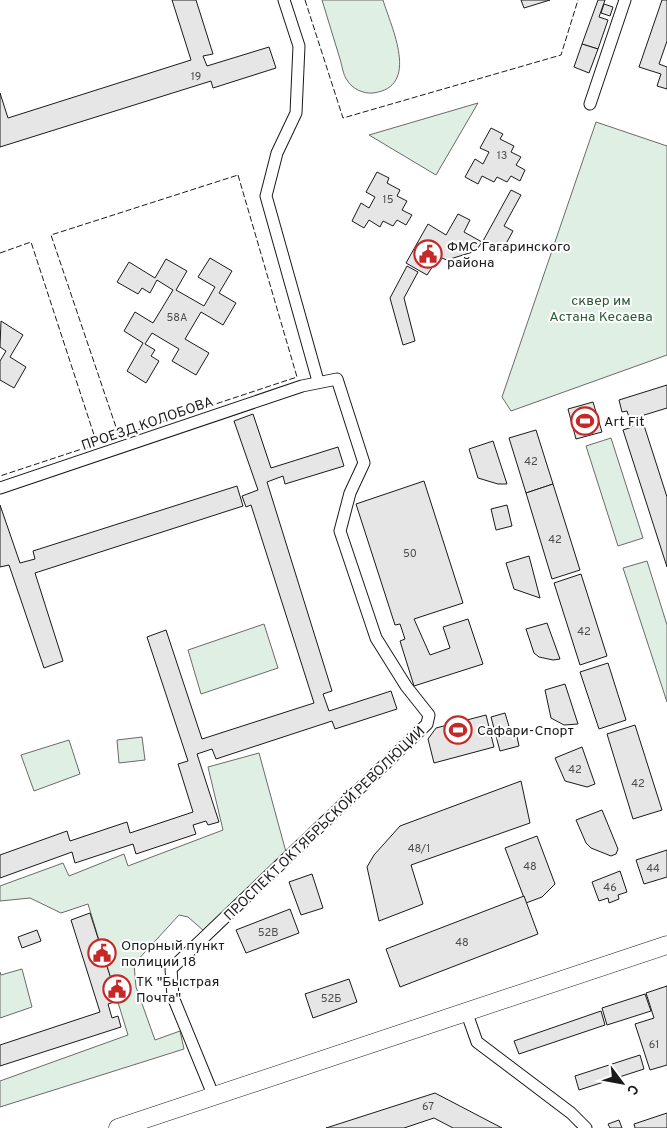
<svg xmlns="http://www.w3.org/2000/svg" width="667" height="1128" font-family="Overpass,sans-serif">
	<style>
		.green { fill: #e0efe3; stroke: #6a6a6a }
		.building { fill: #e6e6e6; stroke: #1a1a1a }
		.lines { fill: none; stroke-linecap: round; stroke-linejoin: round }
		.minor-casing { stroke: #1a1a1a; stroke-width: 13 }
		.primary-casing { stroke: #1a1a1a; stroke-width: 19 }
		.minor { stroke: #fff; stroke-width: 11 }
		.primary { stroke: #fff; stroke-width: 18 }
		.fence { stroke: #1a1a1a; stroke-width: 1; stroke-dasharray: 6 2.5; stroke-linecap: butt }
		.labels { text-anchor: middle; stroke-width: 4; stroke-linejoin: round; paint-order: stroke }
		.number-label { font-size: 11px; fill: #4d4d4d }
		.poi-label { font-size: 14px; fill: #1a1a1a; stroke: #fff; text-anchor: start }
		.park-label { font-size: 14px; fill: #2b5a34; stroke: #fff }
		.street-label { font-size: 14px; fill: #1a1a1a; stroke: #fff }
	</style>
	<rect width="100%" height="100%" fill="#fff"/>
	<!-- green -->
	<g class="green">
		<path d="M322 0H383C391 27 421 87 373 93 364 94 352 89 347 80 343 75 342 65 340 59 334 39 328 20 322 0Z"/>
		<path d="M478 103 436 175 369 135Z"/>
		<path d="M596 122 667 146V355L511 411 502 397Z"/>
		<path d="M611 438 643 538 618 546 586 446Z"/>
		<path d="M647 561 667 625V702L623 568Z"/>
		<path d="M264 624 278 668 201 694 188 650Z"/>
		<path d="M142 737 145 760 119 763 117 740Z"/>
		<path d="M69 740 80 774 34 791 21 755Z"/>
		<path d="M259 753 286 852 204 931 188 917 179 915 134 964 136 987 155 1040 180 1031 184 1049 0 1107V1081L128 1035 88 904 61 913 30 898 0 901V886L63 863 69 876 124 854 128 866 223 830 208 767Z"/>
		<path d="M22 969 32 1007 0 1018V972L1 975Z"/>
	</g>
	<!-- building -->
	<g class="building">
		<path d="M172 0H196L213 54 203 56 207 66 269 47 276 68 213 88 211 81 0 147V93L8 118 191 60Z"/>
		<path d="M521 0H550L524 8Z"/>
		<path d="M598 0H605L599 17 608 20 598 49 582 44Z"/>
		<path d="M662 0H667V41L659 64 667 67V89L657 86 661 74 639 67Z"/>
		<path d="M604 4 613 7 610 16 601 13Z"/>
		<path d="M582 44 598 49 589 73 574 67Z"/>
		<path d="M491 128 503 134 500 139 514 146 511 152 521 157 516 165 525 170 520 181 511 176 507 182 497 177 494 182 482 176 478 184 465 177 475 159 483 164 489 152 480 148Z"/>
		<path d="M377 172 389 178 387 183 400 190 397 196 407 201 402 210 412 215 406 225 397 220 393 226 383 221 380 227 369 220 364 228 352 221 361 203 369 208 375 197 366 192Z"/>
		<path d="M511 190 521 195 504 226 513 231 502 251 483 241Z"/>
		<path d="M458 214 470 220 464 232 482 242 476 251 447 260 439 257 427 275 406 263 428 224 446 235Z"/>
		<path d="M210 258 232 271 219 293 236 303 223 325 201 312 185 339 209 353 196 375 172 361 179 349 152 333 145 344 155 350 151 356 159 361 146 383 127 371 143 343 124 331 135 312 153 323 173 290 157 280 150 293 142 288 138 294 117 282 129 262 155 278 166 259 187 271 176 290 204 306 215 287 198 277Z"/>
		<path d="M407 266 418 272 404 298 415 341 403 345 390 298Z"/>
		<path d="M1 321 23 335 10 357 26 367 14 388 0 380V361L6 351 0 347Z"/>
		<path d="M667 385V408L641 416 667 497V567L623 430 632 427 627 411 622 412 619 400Z"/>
		<path d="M593 402 602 432 576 439 568 409Z"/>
		<path d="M253 414 271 468 338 447 344 466 285 484 283 476 267 482 332 691 323 694 329 711 391 691 397 709 335 729 332 721 216 759 212 749 197 754 219 822 208 825 206 821 193 825 196 834 136 854 133 844 75 863 72 852 0 878V855L67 831 70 841 127 822 130 833 193 812 178 764 188 761 147 637 166 630 202 739 314 703 251 505 246 507 242 496 258 490 234 421Z"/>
		<path d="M536 430 553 484 526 493 509 438Z"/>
		<path d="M493 441 507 484H498L478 478 469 449Z"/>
		<path d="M424 481 463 603 414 619 430 655 450 648 443 627 468 619 483 664 414 686 400 641 405 639 400 624 395 625 356 504Z"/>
		<path d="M553 484 580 570 552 579 526 493Z"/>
		<path d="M237 486 243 506 35 573 63 661 44 668 9 565 0 567V505L20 563 35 559 33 551Z"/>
		<path d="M507 505 512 526 496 530 491 509Z"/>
		<path d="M529 556 540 598 514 589 506 563Z"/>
		<path d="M581 574 607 656 580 665 554 583Z"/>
		<path d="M547 623 560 659 553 660 539 657 534 653 526 629Z"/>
		<path d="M608 663 626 720 599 729 580 672Z"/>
		<path d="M565 684 578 724 564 725 551 718 545 690Z"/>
		<path d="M505 713 511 733 516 732 519 746 500 751 491 717Z"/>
		<path d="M486 715 494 747 434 763 428 739 436 728Z"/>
		<path d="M635 725 662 810 633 819 607 734Z"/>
		<path d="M582 747 595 784 587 787 565 781 555 758Z"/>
		<path d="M521 781 530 823 411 865 423 904 379 921 367 867 374 855 400 826Z"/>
		<path d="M602 810 618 849 616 854 611 856 591 848 586 843 576 820Z"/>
		<path d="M537 836 555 884 542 897 526 903 505 848Z"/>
		<path d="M667 850V877L644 884 636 860Z"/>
		<path d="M620 871 627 892 618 895 619 899 609 903 608 898 599 901 592 882Z"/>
		<path d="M312 874 323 908 301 915 289 882Z"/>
		<path d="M524 896 538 934 400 987 386 949Z"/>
		<path d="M290 909 299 933 246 953 236 930Z"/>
		<path d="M90 913 118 1001 108 1004 112 1018 118 1016 121 1027 0 1066V1045L100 1012 71 920Z"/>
		<path d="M37 930 41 941 22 948 18 937Z"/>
		<path d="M349 979 357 1002 313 1018 305 994Z"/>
		<path d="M667 986V1065L650 1070 635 1024 654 1018 646 993Z"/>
		<path d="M645 994 651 1011 607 1025 602 1008Z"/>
		<path d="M601 1011 605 1025 519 1054 514 1041Z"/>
		<path d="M640 1055 644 1069 579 1090 575 1076Z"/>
		<path d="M435 1093 502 1128H453L434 1118 404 1128H326Z"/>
		<path d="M667 1113V1128H635L634 1124Z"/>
		<path d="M619 1120 622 1128H610L608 1124Z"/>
	</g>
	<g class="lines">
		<!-- minor casing -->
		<g class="minor-casing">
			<g id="minor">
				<path d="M284 0 299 46 296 113 277 153 266 196 318 381"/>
				<path d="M590 104 625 0"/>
				<path d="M0 488 302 386 337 379 364 463 350 493 340 531 376 638 406 686 429 715 427 724 171 969 173 997 214 1097"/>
				<path d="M466 1011 477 1042 571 1113 586 1128"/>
			</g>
		</g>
		<!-- primary casing -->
		<g class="primary-casing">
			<path id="primary" d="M118 1128 667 945"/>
		</g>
		<!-- minor -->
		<use href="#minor" class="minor"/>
		<!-- primary -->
		<use href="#primary" class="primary"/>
		<!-- fence -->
		<g class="fence">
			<path d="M305 0 343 118 561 55 578 0"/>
			<path d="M238 175 297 377 119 436 51 235Z"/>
			<path d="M0 253 31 242 97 444 0 476"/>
		</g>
	</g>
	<!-- icons -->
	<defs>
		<g id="civic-ring" transform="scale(1.4375)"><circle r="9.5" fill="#fff" stroke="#c62828" stroke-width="1.5"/><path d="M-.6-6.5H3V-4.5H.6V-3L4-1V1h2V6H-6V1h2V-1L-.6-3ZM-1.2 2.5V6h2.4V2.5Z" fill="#c62828"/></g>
		<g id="stadium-ring" transform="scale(1.4375)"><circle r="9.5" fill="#fff" stroke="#c62828" stroke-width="1.5"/><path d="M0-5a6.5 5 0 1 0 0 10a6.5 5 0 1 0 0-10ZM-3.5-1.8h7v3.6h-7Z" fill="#c62828"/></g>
	</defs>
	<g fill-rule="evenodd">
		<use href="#civic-ring" x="428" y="254"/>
		<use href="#stadium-ring" x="585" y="421"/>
		<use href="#stadium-ring" x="458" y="730"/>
		<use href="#civic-ring" x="102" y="953"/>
		<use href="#civic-ring" x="117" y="989"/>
	</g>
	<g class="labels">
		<!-- number labels -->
		<g class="number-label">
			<text x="196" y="80">19</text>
			<text x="502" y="159">13</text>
			<text x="388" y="203">15</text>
			<text x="177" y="321">58А</text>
			<text x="531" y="465">42</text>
			<text x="555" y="543">42</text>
			<text x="410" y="557">50</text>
			<text x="584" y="635">42</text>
			<text x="575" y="773">42</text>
			<text x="638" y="787">42</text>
			<text x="419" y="852">48/1</text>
			<text x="530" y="870">48</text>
			<text x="653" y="872">44</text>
			<text x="610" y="891">46</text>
			<text x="268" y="936">52В</text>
			<text x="462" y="946">48</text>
			<text x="331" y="1002">52Б</text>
			<text x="654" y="1048">61</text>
			<text x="428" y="1110">67</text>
		</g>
		<!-- poi labels -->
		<g class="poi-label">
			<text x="447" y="251">ФМС Гагаринского<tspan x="447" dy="16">района</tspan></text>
			<text x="604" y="426">Art Fit</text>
			<text x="477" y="735">Сафари-Спорт</text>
			<text x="121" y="950">Опорный пункт<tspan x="121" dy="16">полиции 18</tspan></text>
			<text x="136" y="986">ТК "Быстрая<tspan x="136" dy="16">Почта"</tspan></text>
		</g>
		<!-- park labels -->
		<g class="park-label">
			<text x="601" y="305">сквер им<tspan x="601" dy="16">Астана Кесаева</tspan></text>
		</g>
		<!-- street labels -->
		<g class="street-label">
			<text transform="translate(147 423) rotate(-19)" y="5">ПРОЕЗД КОЛОБОВА</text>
			<text transform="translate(324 823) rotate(-44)" y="5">ПРОСПЕКТ ОКТЯБРЬСКОЙ РЕВОЛЮЦИИ</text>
		</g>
	</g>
	<!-- north arrow -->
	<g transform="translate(622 1083) rotate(122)" stroke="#ffffff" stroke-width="4" paint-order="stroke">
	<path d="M0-4L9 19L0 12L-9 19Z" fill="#1a1a1a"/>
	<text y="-8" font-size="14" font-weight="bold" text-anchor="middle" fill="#1a1a1a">С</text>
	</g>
</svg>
